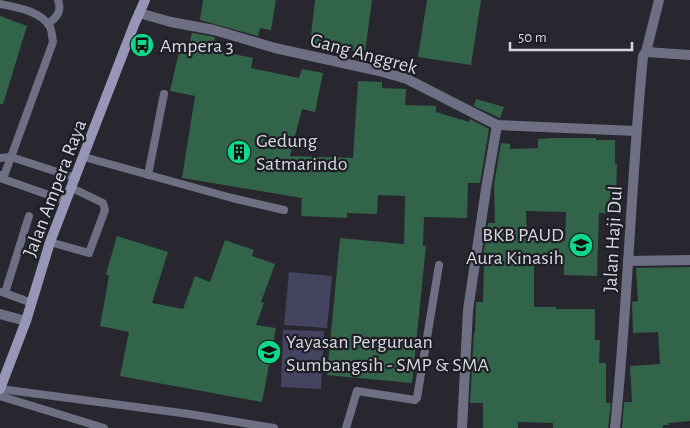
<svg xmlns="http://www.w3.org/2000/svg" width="690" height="428" font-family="'Alegreya Sans',sans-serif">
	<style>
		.green { fill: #444360 }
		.building { fill: #326449; fill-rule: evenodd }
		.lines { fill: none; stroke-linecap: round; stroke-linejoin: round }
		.lane { stroke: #6f6f83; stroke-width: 8 }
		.street { stroke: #6f6f83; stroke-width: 10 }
		.secondary { stroke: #9896b7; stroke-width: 10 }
		.labels { text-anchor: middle; stroke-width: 4.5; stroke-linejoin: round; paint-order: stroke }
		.poi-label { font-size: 20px; fill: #d7d6dd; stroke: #1e1e26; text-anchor: start }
		.street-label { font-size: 20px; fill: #d7d6dd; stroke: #1e1e26 }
	</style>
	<rect width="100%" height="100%" fill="#282730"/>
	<!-- green -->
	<g class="green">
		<path d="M289 272 332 276 327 328 284 325Z"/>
		<path d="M283 330 324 331 321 389 281 387Z"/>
	</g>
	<!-- building -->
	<g class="building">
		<path d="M203 0H276L271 30 260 28 258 36 200 20Z"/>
		<path d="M315 0H372L365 52 310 45Z"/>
		<path d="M427 0H481L471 65 418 57Z"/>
		<path d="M0 16 27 26 3 104H0Z"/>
		<path d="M192 33 215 37 213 50 253 58 251 68 299 78 302 69 323 73 315 112 302 109 290 156 353 158 358 81 382 82V88L406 89 405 105 436 106V112L469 122 470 119 489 129 480 183H468L467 218 424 217 423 246H426L412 383 327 375 340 238 404 244 405 196 378 195 377 214 347 213V218L301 216 302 198 182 178 195 96 170 91 179 52 187 53Z"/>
		<path d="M476 99 504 107 500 118 474 106Z"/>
		<path d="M552 138H596V140H615V164H617L616 196H613V214L599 213 597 276 564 275V266H534V307H556V309H595V340H600L599 363H606V403H611L608 428H553V423L518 422V428H483V403H470L474 332H475L476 302H483L484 264H482L488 223H495L494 184 501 143 510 144V149L538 148V139ZM526 211 566 212 565 241 527 240Z"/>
		<path d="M117 236 168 252 152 303 183 309 195 276 210 282 225 240 254 250 252 256 275 264 261 302 264 303 256 325 276 328 262 402 120 376 129 332 100 326 109 276 106 274Z"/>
		<path d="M690 267V421L668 423 669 425H663V428H622L624 402H632L630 366 660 364 658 332 633 333 632 302 638 301 636 268Z"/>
	</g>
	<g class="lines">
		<!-- lane -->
		<g class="lane">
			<path d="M0 4C16 7 41 11 50 27 52 31 52 37 53 42L3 179"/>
			<path d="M48 24C57 17 62 12 58 0"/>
			<path d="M84 157 232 198 284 210"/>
			<path d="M0 158 11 157 76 178"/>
			<path d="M1 175 3 179 66 201"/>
			<path d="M148 175 164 94"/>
			<path d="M50 242 89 253 105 210 103 203 72 188"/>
			<path d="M2 292 32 303"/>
			<path d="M5 293 29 216"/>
			<path d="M0 389 189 414 274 428"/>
			<path d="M0 396 104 428"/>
			<path d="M346 428 357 391 415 400 417 398 439 265"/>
		</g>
		<!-- street -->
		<g class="street">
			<path d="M139 13 171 22 214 30 275 48 379 71 407 79 497 125 636 131"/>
			<path d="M646 52 659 0"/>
			<path d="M628 261 690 260"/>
			<path d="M0 314 26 321"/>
			<path d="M462 428 468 310 486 189 497 125"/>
			<path d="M615 428C628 304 631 180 643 56L646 52 690 55"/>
		</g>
		<!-- secondary -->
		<path class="secondary" d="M0 389 26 321 50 242 134 25 145 0"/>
	</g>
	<!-- icons -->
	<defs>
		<g id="bus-disc" transform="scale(1.25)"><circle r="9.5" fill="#0dd98a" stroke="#1e1e26"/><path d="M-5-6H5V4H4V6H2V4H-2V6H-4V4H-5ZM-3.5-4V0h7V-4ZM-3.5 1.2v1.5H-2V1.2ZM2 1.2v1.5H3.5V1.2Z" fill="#111"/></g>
		<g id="building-disc" transform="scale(1.25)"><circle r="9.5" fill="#0dd98a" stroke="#1e1e26"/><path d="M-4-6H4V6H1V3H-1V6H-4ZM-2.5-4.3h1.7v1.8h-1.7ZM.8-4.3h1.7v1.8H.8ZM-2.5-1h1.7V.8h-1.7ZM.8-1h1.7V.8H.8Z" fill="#111"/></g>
		<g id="school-disc" transform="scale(1.25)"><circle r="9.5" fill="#0dd98a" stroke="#1e1e26"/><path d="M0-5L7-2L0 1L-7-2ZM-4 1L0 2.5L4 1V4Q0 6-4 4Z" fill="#111"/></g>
	</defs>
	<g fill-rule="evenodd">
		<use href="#bus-disc" x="142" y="45"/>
		<use href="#building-disc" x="239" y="152"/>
		<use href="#school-disc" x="581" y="245"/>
		<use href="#school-disc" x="269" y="352"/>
	</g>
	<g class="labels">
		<!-- poi labels -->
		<g class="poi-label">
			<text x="160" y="52">Ampera 3</text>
			<text x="256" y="147">Gedung<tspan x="256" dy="23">Satmarindo</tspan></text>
			<text x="564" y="241" text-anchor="end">BKB PAUD<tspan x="564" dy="23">Aura Kinasih</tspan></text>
			<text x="286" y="348">Yayasan Perguruan<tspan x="286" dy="23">Sumbangsih - SMP &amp; SMA</tspan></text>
		</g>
		<!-- street labels -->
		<g class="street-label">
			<text transform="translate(364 53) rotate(15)" y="7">Gang Anggrek</text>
			<text transform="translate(54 188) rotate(-69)" y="7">Jalan Ampera Raya</text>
			<text transform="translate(612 239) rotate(-87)" y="7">Jalan Haji Dul</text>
		</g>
	</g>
	<!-- scale -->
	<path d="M510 42v8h122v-8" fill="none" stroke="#d7d6dd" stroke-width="2.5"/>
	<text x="518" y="42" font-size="15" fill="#d7d6dd" stroke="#1e1e26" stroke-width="4" paint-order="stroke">50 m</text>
</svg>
